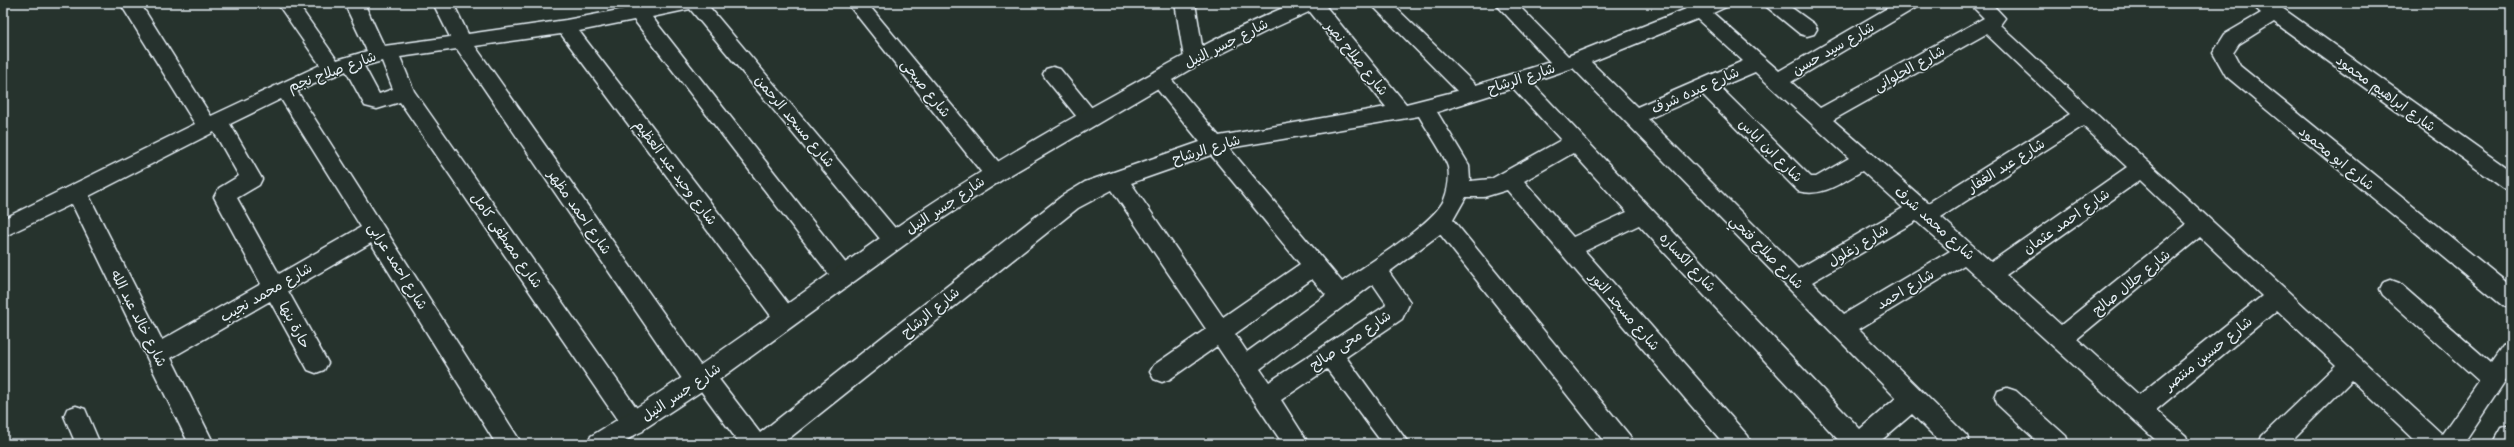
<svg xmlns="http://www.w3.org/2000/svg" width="2514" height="447" font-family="Mali,'Playpen Sans Arabic',sans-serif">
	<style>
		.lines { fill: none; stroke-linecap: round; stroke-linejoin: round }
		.street-casing { stroke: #e8f1f8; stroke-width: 3 }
		.secondary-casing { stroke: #e8f1f8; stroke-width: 3 }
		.street { fill: #26332d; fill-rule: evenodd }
		.secondary { fill: #26332d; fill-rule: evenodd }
		.labels { text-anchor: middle; stroke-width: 3; stroke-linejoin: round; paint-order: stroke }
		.street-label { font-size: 14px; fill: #e8f1f8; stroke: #26332d }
	</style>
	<rect width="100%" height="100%" fill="#26332d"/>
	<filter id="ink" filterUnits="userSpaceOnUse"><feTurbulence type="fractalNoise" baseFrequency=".025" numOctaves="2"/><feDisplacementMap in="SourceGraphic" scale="8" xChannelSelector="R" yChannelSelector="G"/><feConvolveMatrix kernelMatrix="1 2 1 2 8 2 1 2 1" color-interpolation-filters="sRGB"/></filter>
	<g filter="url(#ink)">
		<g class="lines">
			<!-- street casing -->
			<g class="street-casing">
				<g id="street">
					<path d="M120 3H140L211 116 320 65 277 3H297L337 60 367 51 344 3H364L384 46 450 37 433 3H453L468 34 566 20 656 3H706L905 240 902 246 894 249 886 246 690 9 652 17 851 270 854 276 851 282 843 285 835 282 634 20 579 31 793 310 797 317 793 324 785 326 777 324 561 34 475 46 702 368 712 370 760 433 1062 196 1085 182 1200 142 1152 83 1149 78 1152 73 1159 71 1166 73 1219 136 1386 107 1303 3H1323L1406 104 1457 91 1370 3H1391L1476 85 1550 62 1495 3H1516L1568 56 1686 9 1681 3H1729L1726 7 1713 13 1779 71 1896 3H1920L1917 7 1791 82 1820 108 1984 18 1969 3H1991L2005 18 2000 25 2442 434 2479 381 2383 295 2380 289 2383 283 2391 280 2399 283 2491 363 2503 346 2511 343V372L2463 444H2419L2352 380 2288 444H2259L2262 436 2336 365 2277 310 2156 410 2186 436 2189 444H2160L1964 265 1859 329 1967 436 1970 444H1942L1912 414 1877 444H1842L1639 225 1585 251 1748 436 1751 444H1724L1507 190 1484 197H1466L1453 220 1630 436 1633 444H1606L1440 234 1389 272 1410 302 1402 319 1346 357 1409 444H1383L1327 369 1281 400 1309 444H1283L1217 346 1170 379 1162 382 1154 379 1150 372 1154 365 1206 329 1112 190 1078 208 782 444H740L701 391 689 389 457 49 400 57 414 91 643 417 646 424 643 431 634 435 625 431 400 102 377 109 365 106 346 71 297 91 522 444H496L371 243 288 291 328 363 324 370 316 373 308 370 270 301 171 358 214 444H189L72 204 3 237V219L195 124ZM1697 19 1743 61 1637 107 1591 62ZM1986 34 2070 114 1928 203 1833 120ZM382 61 393 89 379 94 364 66ZM1573 68 1896 398 1860 429 1531 82ZM1755 72 1849 158 1816 177H1811L1720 87ZM1513 88 1561 140 1491 179 1470 181 1469 165 1437 112ZM1703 95 1798 191C1823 198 1842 182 1862 171L1903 208 1798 269 1648 119ZM281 99 361 227 279 274 237 198 259 185 262 179 230 124ZM1419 116C1426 129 1444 153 1448 167 1450 177 1448 190 1444 200 1432 225 1367 264 1342 282L1229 148ZM2083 126 2127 167 1991 262 1941 217ZM214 132 239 176 219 188 214 197 261 284 162 340 89 196ZM1573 153 1627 212 1573 237 1524 181ZM1211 155 1300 264 1223 317 1131 183ZM2140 180 2186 224 2061 325 2006 275ZM1916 221 1950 251 1844 314 1812 282ZM2200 237 2262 296 2139 395 2077 339ZM1312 279 1326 295 1247 352 1235 334ZM1373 284 1386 303 1385 306 1269 382 1260 369Z"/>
					<path d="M847 3H867L1002 166 1005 172 1002 178 994 180 986 178Z"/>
					<path d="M1175 3H1195L1204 58 1201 63 1194 65 1187 63 1184 58Z"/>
					<path d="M1762 3H1785L1814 24 1817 29 1814 34 1807 36 1800 34Z"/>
					<path d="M2250 3H2273L2282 8 2511 171V190L2503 188 2274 22 2239 44 2233 53 2240 66 2511 286V308L2503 306 2226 76 2213 53 2225 34 2261 13Z"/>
					<path d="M1053 67 1060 69 1096 113 1099 118 1096 123 1089 125 1082 123 1046 79 1043 74 1046 69Z"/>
					<path d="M2007 388 2016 391 2066 436 2069 444H2040L1998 405 1995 398 1998 391Z"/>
					<path d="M76 406 85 409 100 444H76L64 416 67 409Z"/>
					<path d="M2511 425V444H2493L2502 428Z"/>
				</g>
			</g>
			<!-- secondary casing -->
			<g class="secondary-casing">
				<path id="secondary" d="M1295 3H1323L1320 7 1267 31 1189 70 1005 178 925 230 720 379 621 444H588L591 436C692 375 786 304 883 236 958 184 1037 137 1117 93 1175 60 1233 28 1295 3Z"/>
			</g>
			<!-- street -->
			<use href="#street" class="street"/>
			<!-- secondary -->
			<use href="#secondary" class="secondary"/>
		</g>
	</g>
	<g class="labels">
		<!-- street labels -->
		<g class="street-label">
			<text transform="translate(1226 43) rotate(-27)" y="5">شارع جسر النيل</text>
			<text transform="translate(1833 48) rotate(-30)" y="5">شارع سيد حسن</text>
			<text transform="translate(1357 58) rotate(51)" y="5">شارع صلاح نصر</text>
			<text transform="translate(1909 68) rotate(-29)" y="5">شارع الحلوانى</text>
			<text transform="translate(332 71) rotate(-20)" y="5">شارع صلاح نجم</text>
			<text transform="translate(1521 78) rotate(-18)" y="5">شارع الرشاح</text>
			<text transform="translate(926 88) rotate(51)" y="5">شارع صبحى</text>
			<text transform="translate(1695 90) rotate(-24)" y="5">شارع عبده شرف</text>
			<text transform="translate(2386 93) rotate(36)" y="5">شارع ابراهيم محمود</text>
			<text transform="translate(795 121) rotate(50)" y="5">شارع مسجد الرحمن</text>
			<text transform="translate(1206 149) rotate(-17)" y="5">شارع الرشاح</text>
			<text transform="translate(1771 150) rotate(45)" y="5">شارع ابن اياس</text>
			<text transform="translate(2337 158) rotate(39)" y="5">شارع ابو محمود</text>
			<text transform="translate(2006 165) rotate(-32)" y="5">شارع عبد الغفار</text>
			<text transform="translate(676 172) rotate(53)" y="5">شارع وحيد عبد العظيم</text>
			<text transform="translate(945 205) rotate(-34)" y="5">شارع جسر النيل</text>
			<text transform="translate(580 212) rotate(55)" y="5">شارع احمد مظهر</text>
			<text transform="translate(2066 221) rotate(-35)" y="5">شارع احمد عثمان</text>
			<text transform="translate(1935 223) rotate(42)" y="5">شارع محمد شرف</text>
			<text transform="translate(507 240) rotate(55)" y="5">شارع مصطفى كامل</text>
			<text transform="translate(1858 245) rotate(-31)" y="5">شارع زغلول</text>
			<text transform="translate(1767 252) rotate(45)" y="5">شارع صلاح فتحي</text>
			<text transform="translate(1688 262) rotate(47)" y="5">شارع الكساره</text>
			<text transform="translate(398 266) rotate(58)" y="5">شارع احمد عرابى</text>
			<text transform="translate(2131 282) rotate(-39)" y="5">شارع جلال صالح</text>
			<text transform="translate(1905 289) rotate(-31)" y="5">شارع احمد</text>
			<text transform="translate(266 292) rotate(-30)" y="5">شارع محمد نجيب</text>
			<text transform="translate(1625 311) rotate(49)" y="5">شارع مسجد النور</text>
			<text transform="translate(930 312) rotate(-39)" y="5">شارع الرشاح</text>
			<text transform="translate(139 318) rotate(63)" y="5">شارع خالد عبد الله</text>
			<text transform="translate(295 325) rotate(62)" y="5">حارة بنها</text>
			<text transform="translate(1350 340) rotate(-34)" y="5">شارع محى صالح</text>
			<text transform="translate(2208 353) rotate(-39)" y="5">شارع حسين منتصر</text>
			<text transform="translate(681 392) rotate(-34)" y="5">شارع جسر النيل</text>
		</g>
	</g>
	<!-- margin -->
	<rect width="2514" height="447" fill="none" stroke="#26332d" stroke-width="16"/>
	<rect x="8" y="8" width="2498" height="431" fill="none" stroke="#e8f1f8" stroke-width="1.5" filter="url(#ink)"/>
</svg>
